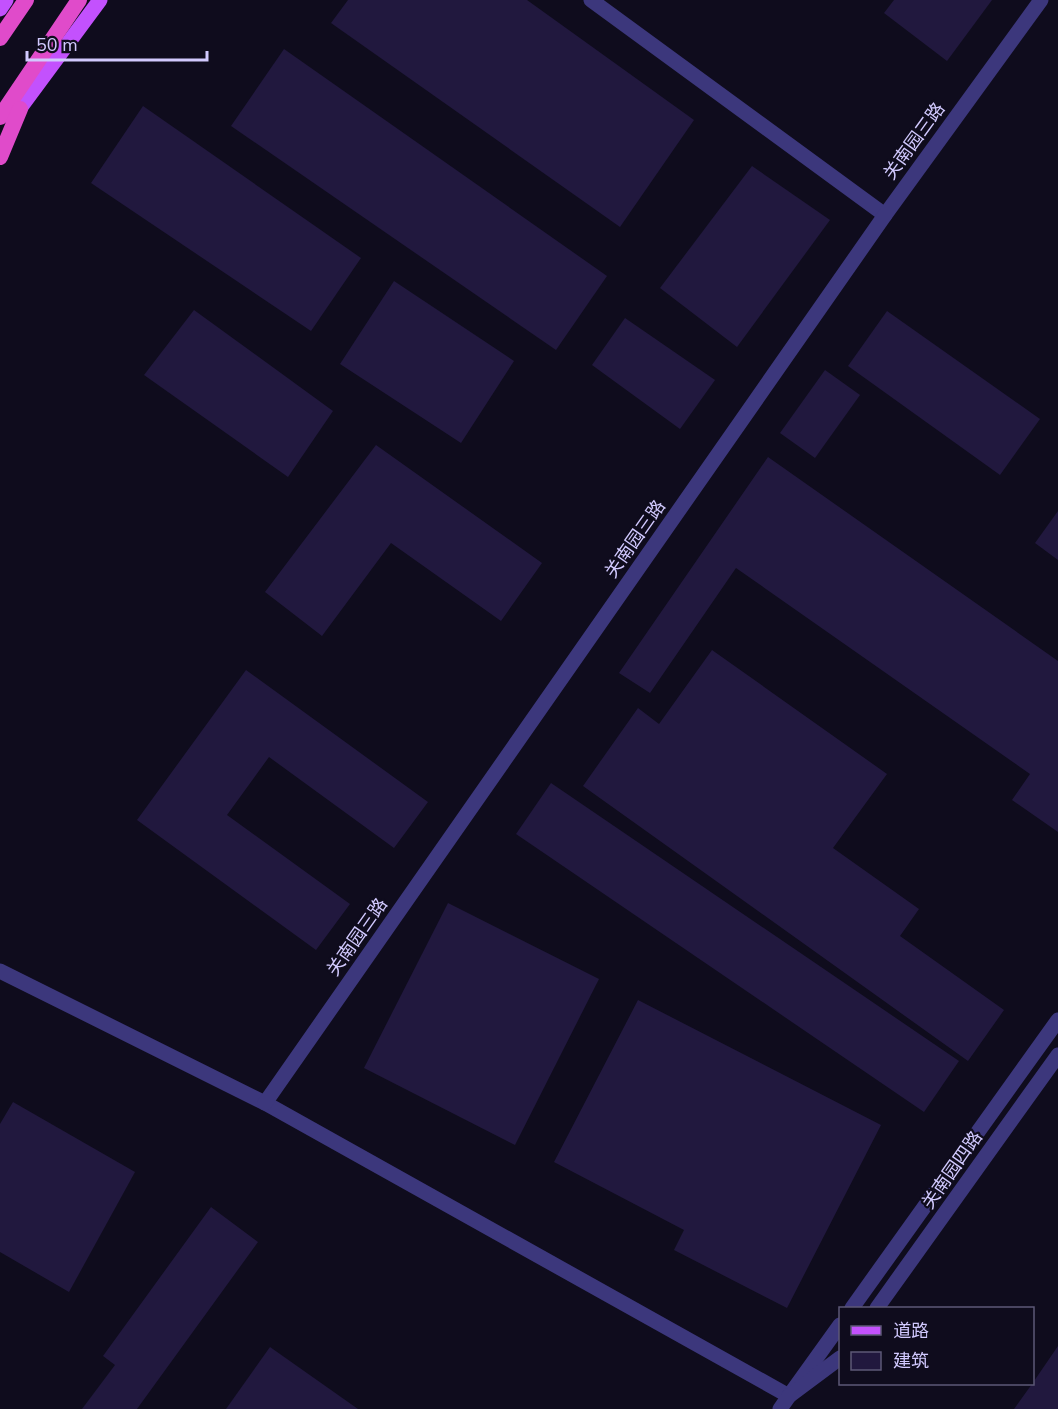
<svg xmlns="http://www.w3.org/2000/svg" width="1058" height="1409" font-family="'Nunito Sans','Noto Sans SC',sans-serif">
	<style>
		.building { fill: #21183e }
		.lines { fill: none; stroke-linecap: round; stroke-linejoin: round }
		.minor { stroke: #3c377c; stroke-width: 15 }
		.tertiary { stroke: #3c377c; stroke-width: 15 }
		.primary { stroke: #c351fd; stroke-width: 15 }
		.trunk { stroke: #e04bca; stroke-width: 16 }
		.labels { text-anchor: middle; stroke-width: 4.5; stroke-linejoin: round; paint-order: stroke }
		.street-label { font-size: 18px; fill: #d1c9fe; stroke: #0f0c1d }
	</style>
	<rect width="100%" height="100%" fill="#0f0c1d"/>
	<!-- building -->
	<g class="building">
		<path d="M348 0H527L694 120 620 227 331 23Z"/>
		<path d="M894 0H992L947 61 884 13Z"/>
		<path d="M284 49 607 276 556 350 231 126Z"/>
		<path d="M143 106 361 258 311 331 91 183Z"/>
		<path d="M752 166 830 220 737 347 660 288Z"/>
		<path d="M394 281 514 361 461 443 340 364Z"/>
		<path d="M194 310 333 411 288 477 144 375Z"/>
		<path d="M887 311 1040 419 1000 475 848 366Z"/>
		<path d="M625 318 715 380 680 429 592 365Z"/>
		<path d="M825 370 860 395 815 458 780 433Z"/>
		<path d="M376 445 542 563 501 621 391 543 322 636 265 592Z"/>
		<path d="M768 457 1058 661V832L1012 800 1030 774 736 568 650 693 619 673Z"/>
		<path d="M1058 511V560L1035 543Z"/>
		<path d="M712 650 887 774 833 848 919 909 900 936 1004 1010 968 1061 583 786 638 708 659 724Z"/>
		<path d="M246 670 428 802 394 848 269 757 227 815 350 904 316 950 137 820Z"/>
		<path d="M551 783 959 1061 924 1112 516 834Z"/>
		<path d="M448 903 599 979 515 1145 364 1068Z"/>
		<path d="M638 1000 881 1125 787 1308 674 1250 684 1230 554 1162Z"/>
		<path d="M13 1102 135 1172 69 1292 0 1252V1124Z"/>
		<path d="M211 1207 258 1242 137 1409H82L115 1365 103 1356Z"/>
		<path d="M1058 1346V1409H1014L1032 1384Z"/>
		<path d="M270 1347 358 1409H226Z"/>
	</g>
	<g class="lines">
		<!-- minor -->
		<g class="minor">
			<path d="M591 0 885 215"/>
			<path d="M0 971 265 1103 789 1396"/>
			<path d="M265 1103 885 215 1041 0"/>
		</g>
		<!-- tertiary -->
		<g class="tertiary">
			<path d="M852 1308 1058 1020"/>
			<path d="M877 1308 1058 1055"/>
			<path d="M789 1396 840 1325"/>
			<path d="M780 1409 789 1396 840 1358"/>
		</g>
		<!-- primary -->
		<g class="primary">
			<path d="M0 9 6 0"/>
			<path d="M12 119 100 0"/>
		</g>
		<!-- trunk -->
		<g class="trunk">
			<path d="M0 38 26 0"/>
			<path d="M0 117 79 0"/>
			<path d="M0 157 20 109"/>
		</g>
	</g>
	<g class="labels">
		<!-- street labels -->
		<g class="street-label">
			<text transform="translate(914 141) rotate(-54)" y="6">关南园三路</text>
			<text transform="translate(635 539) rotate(-55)" y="6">关南园三路</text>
			<text transform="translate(357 937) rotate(-55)" y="6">关南园三路</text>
			<text transform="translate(952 1170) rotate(-55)" y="6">关南园四路</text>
		</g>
	</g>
	<!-- legend -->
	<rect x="839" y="1307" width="195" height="78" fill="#0f0c1d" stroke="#5d5877" stroke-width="1.5"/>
	<rect x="851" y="1326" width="30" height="9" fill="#c351fd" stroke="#5d5877" stroke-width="1.5"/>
	<text x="893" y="1337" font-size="18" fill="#d1c9fe">道路</text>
	<rect x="851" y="1352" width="30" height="18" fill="#21183e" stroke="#5d5877" stroke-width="1.5"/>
	<text x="893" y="1367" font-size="18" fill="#d1c9fe">建筑</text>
	<!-- scale -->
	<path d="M27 51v9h180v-9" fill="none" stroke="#d1c9fe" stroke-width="3"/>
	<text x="36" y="51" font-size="18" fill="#d1c9fe" stroke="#0f0c1d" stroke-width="4.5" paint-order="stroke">50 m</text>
</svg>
